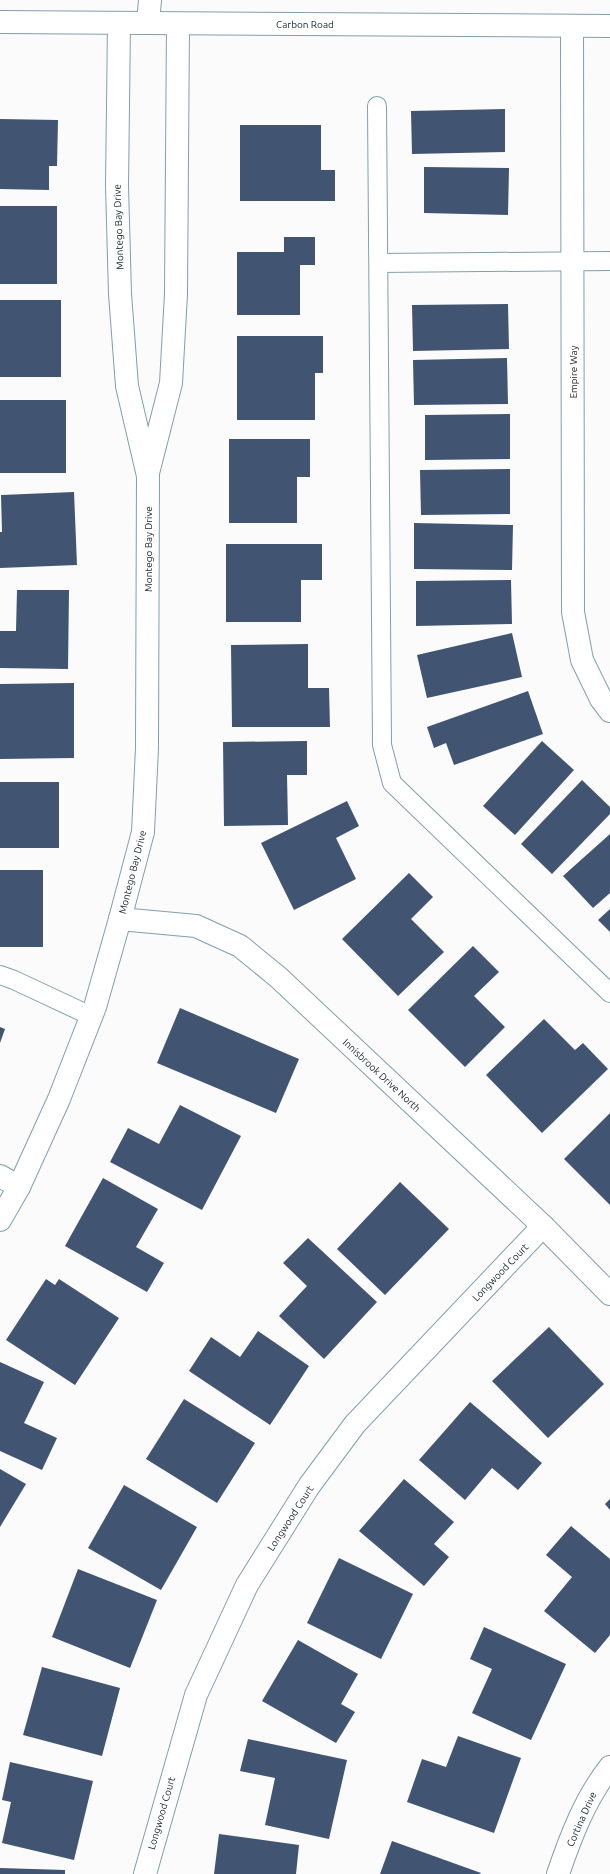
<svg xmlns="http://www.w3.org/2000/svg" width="610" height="1874" font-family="Ubuntu,sans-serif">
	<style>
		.building { fill: #415471 }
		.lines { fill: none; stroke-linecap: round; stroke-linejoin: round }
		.service-casing { stroke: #819fad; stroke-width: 20 }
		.minor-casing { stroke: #819fad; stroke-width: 24 }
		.tertiary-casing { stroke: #819fad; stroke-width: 24 }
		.service { stroke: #fff; stroke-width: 18 }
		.minor { stroke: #fff; stroke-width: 22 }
		.tertiary { stroke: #fff; stroke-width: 22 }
		.labels { text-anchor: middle; stroke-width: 4; stroke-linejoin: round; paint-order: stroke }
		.street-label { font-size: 10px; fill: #172328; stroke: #fff }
	</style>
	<rect width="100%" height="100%" fill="#fbfbfb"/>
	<!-- building -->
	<g class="building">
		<path d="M505 109V152L412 154 411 111Z"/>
		<path d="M0 119 58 120 57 166H49V190L0 189Z"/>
		<path d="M240 125H321V170H335V201H240Z"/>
		<path d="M424 167 509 168 508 215 424 213Z"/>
		<rect x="0" y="206" width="57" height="78"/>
		<path d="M284 237H315V265H300V315H237V252H284Z"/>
		<rect x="0" y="300" width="61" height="77"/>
		<path d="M508 304 509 349 413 351 412 305Z"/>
		<path d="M237 336H323V373H315V420H237Z"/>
		<path d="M507 358 508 404 414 405 413 360Z"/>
		<rect x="0" y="400" width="66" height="73"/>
		<path d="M510 414V459L425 460V415Z"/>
		<path d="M229 439H310V477H297V523H229Z"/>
		<path d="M510 469V514L421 515 420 470Z"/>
		<path d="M74 492 77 565 0 568V532H2L1 495Z"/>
		<path d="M414 523 513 525 512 570 414 569Z"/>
		<path d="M226 544H322V580H301V622H226Z"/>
		<path d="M511 580 512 624 416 626V581Z"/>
		<path d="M17 590H69L68 669 0 668V631H16Z"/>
		<path d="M512 633 522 677 427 698 417 655Z"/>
		<path d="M308 644V688H329L330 727H232L231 645Z"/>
		<path d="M74 683V758L0 759V684Z"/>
		<path d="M528 691 543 734 454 765 446 743 434 748 427 727Z"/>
		<path d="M307 741V775H287L288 825 224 826 223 742Z"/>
		<path d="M542 741 574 770 515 835 483 806Z"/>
		<path d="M582 780 610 807V814L552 874 521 844Z"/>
		<rect x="0" y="782" width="59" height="66"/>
		<path d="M347 801 359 826 336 838 356 879 294 910 261 843Z"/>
		<path d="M610 834V893L593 908 563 876Z"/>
		<rect x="0" y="870" width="43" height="77"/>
		<path d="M409 873 433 897 411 919 444 952 398 996 342 939Z"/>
		<path d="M610 909V932L598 920Z"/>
		<path d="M473 946 499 972 474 996 505 1027 465 1067 408 1010Z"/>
		<path d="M180 1008 299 1059 276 1113 157 1063Z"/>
		<path d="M544 1019 575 1050 583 1043 608 1069 542 1133 486 1075Z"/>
		<path d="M0 1027 5 1029 0 1043Z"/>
		<path d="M180 1105 241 1136 202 1210 110 1162 128 1128 159 1144Z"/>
		<path d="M610 1113V1205L564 1159Z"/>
		<path d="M103 1178 158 1209 136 1247 164 1263 147 1292 65 1246Z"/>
		<path d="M400 1182 449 1229 385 1295 337 1249Z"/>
		<path d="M308 1238 377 1302 324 1359 279 1316 307 1286 283 1263Z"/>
		<path d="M46 1279 55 1285 59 1279 119 1318 75 1385 6 1340Z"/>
		<path d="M549 1327 604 1384 548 1438 492 1381Z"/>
		<path d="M258 1331 309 1366 270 1425 189 1371 211 1337 240 1357Z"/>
		<path d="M0 1362 44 1382 24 1423 57 1438 42 1470 0 1451Z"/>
		<path d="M184 1399 255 1443 217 1503 146 1459Z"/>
		<path d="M470 1402 542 1463 518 1490 492 1468 465 1500 419 1460Z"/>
		<path d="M0 1469 26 1484 0 1527Z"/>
		<path d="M404 1479 454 1522 434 1544 449 1557 424 1586 359 1531Z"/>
		<path d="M124 1485 197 1527 161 1590 88 1548Z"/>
		<path d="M610 1499V1510L605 1504Z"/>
		<path d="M571 1526 610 1559V1635L595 1653 544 1611 572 1577 546 1555Z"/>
		<path d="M339 1558 413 1594 381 1659 307 1623Z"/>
		<path d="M78 1569 157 1600 130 1668 52 1637Z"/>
		<path d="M484 1627 566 1664 531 1740 472 1713 492 1669 470 1659Z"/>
		<path d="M298 1640 358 1674 341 1704 355 1712 336 1743 262 1701Z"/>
		<path d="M42 1667 120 1688 102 1756 23 1735Z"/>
		<path d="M458 1736 521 1758 494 1833 407 1802 422 1759 446 1767Z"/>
		<path d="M248 1739 347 1760 329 1839 265 1825 275 1778 240 1771Z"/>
		<path d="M10 1762 93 1781 74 1860 2 1843 11 1802 2 1800Z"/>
		<path d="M219 1834 299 1845 296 1874H214Z"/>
		<path d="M392 1841 481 1873 480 1874H380Z"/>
		<path d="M0 1868 65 1870V1874H0Z"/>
	</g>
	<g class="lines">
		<!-- service casing -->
		<g class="service-casing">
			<g id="service">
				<path d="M377 106 382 745 392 783 610 993"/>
				<path d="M379 263 610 261"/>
				<path d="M0 975 14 980 91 1016"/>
			</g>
		</g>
		<!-- minor casing -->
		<g class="minor-casing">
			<g id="minor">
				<path d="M148 23 150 0"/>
				<path d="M572 26 573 612 582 660 601 699 610 711"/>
				<path d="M148 473 171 383 176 294 178 24"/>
				<path d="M120 919 196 926 240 946 278 977 543 1226 610 1294"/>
				<path d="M0 1176 19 1187"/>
				<path d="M0 1220 19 1187 59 1099 95 1007 120 919 143 832 147 748 148 476 127 386 120 294 117 186 119 23"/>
				<path d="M145 1874 196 1695 247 1585 309 1486 355 1424 543 1226"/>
				<path d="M558 1874C571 1836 585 1799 610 1767"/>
			</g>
		</g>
		<!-- tertiary casing -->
		<g class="tertiary-casing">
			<path id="tertiary" d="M0 22 610 26"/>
		</g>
		<!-- service -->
		<use href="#service" class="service"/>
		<!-- minor -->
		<use href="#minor" class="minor"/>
		<!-- tertiary -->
		<use href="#tertiary" class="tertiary"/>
	</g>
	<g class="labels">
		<!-- street labels -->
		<g class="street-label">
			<text x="305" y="28">Carbon Road</text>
			<text transform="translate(118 227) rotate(-92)" y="4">Montego Bay Drive</text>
			<text transform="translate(573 372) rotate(-90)" y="4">Empire Way</text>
			<text transform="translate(148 549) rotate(-90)" y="4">Montego Bay Drive</text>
			<text transform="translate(132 872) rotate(-76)" y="4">Montego Bay Drive</text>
			<text transform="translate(382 1075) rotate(43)" y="4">Innisbrook Drive North</text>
			<text transform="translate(500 1272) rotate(-46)" y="4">Longwood Court</text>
			<text transform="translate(290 1518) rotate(-57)" y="4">Longwood Court</text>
			<text transform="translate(161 1813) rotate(-74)" y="4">Longwood Court</text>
			<text transform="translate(581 1819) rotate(-66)" y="4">Cortina Drive</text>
		</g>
	</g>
</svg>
